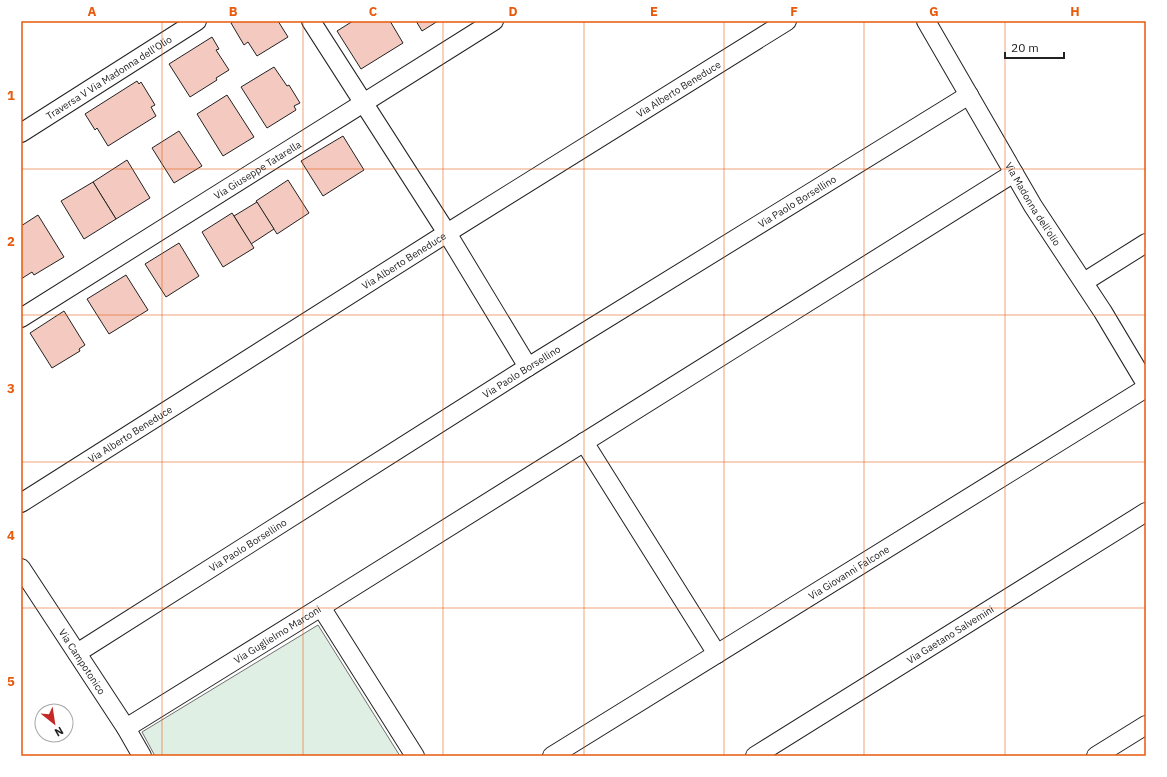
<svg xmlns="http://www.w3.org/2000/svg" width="1167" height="777" font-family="'IBM Plex Sans',sans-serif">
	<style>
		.green { fill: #e0efe3; stroke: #6f6f6f }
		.building { fill: #f3c9c0; stroke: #222 }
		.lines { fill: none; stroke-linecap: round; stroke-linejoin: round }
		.street-casing { stroke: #222; stroke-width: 20 }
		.street { stroke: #fff; stroke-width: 18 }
		.grid { fill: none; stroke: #e8590c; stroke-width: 1; stroke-opacity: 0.55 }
		.labels { text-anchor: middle; stroke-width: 3; stroke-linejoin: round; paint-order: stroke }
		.street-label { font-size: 10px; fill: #222; stroke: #fff }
		.neatline { fill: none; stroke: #e8590c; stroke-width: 1.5 }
		.grid-label { font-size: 13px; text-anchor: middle; font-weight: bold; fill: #e8590c }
	</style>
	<rect width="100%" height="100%" fill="#fff"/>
	<!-- green -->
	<path class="green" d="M318 625 400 756H155L142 732Z"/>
	<!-- building -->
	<g class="building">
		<path d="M234 21H278L288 37 257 56 248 42 244 45 231 23Z"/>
		<path d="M353 21H390L403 43 361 69 337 31Z"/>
		<path d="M416 21H438L422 31Z"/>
		<path d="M212 37 219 49 216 50 229 70 216 78 217 80 190 97 169 64Z"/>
		<path d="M274 67 287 86 289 85 300 103 294 106 296 110 267 128 241 87Z"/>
		<path d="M137 81 139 84 141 82 155 105 151 107 156 116 108 146 97 128 95 130 85 114Z"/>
		<path d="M227 95 254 137 223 156 197 114Z"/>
		<path d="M179 131 202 166 174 183 152 148Z"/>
		<path d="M343 136 364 170 323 196 301 161Z"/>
		<path d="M127 160 150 198 116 219 93 182Z"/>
		<path d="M288 180 309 213 277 234 256 201Z"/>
		<path d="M93 182 116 219 84 239 61 201Z"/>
		<path d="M257 202 274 229 251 244 234 216Z"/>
		<path d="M232 213 254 248 223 267 202 232Z"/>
		<path d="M38 215 64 257 34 275 32 272 21 279V226Z"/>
		<path d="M179 243 199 276 166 297 145 264Z"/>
		<path d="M126 275 148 310 109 334 87 299Z"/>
		<path d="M64 311 85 345 79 349 80 351 52 368 30 333Z"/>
	</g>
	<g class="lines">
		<!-- street casing -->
		<g class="street-casing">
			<g id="street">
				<path d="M311 21 447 233 528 367"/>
				<path id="s1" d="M926 21 1033 206 1103 312 1146 384"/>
				<path id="s2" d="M21 133 197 21"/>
				<path d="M1084 282 1146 243"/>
				<path id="s3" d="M21 318 494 21"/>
				<path d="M584 442 717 654"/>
				<path id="s4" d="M21 503 447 233 787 21"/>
				<path id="s5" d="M21 568 126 728 142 756"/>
				<path d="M321 607 1014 173"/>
				<path id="s6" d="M77 653 528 367 969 95"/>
				<path id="s7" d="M126 728 321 607 415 756"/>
				<path id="s8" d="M552 756 1146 388"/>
				<path id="s9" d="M755 756 1146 512"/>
				<path d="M1096 756 1146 725"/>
			</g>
		</g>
		<!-- street -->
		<use href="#street" class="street"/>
	</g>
	<!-- grid -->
	<path class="grid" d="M162 21V756M303 21V756M443 21V756M584 21V756M724 21V756M864 21V756M1005 21V756M21 169H1146M21 315H1146M21 462H1146M21 608H1146"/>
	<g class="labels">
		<!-- street labels -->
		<g class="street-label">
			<text dy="4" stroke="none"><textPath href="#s2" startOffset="104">Traversa V Via Madonna dell'Olio</textPath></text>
			<text dy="4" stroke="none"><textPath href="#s4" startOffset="777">Via Alberto Beneduce</textPath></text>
			<text dy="4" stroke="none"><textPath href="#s3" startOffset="279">Via Giuseppe Tatarella</textPath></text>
			<text dy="4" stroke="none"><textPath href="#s6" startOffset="850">Via Paolo Borsellino</textPath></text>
			<text dy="4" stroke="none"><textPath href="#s1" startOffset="212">Via Madonna dell'olio</textPath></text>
			<text dy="4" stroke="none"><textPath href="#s4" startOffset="453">Via Alberto Beneduce</textPath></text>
			<text dy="4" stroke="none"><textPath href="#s6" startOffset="526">Via Paolo Borsellino</textPath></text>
			<text dy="4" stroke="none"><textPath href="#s4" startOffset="129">Via Alberto Beneduce</textPath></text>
			<text dy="4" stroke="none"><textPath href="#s6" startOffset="202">Via Paolo Borsellino</textPath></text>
			<text dy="4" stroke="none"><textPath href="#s8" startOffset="349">Via Giovanni Falcone</textPath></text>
			<text dy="4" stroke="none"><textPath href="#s9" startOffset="230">Via Gaetano Salvemini</textPath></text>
			<text dy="4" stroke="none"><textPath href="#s7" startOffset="178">Via Guglielmo Marconi</textPath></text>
			<text dy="4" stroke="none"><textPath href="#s5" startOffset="112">Via Campotonico</textPath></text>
		</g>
	</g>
	<!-- border -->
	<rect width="1167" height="777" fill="none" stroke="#ffffff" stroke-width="44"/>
	<!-- north arrow -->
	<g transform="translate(54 723) rotate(150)"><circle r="19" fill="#ffffff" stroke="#a7a7a7"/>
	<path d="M0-3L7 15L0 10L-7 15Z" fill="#c62828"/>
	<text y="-6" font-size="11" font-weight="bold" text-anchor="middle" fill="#222222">N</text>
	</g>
	<!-- scale -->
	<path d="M1005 52v6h59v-6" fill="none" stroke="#222222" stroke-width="2"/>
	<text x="1011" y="52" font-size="12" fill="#222222" stroke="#ffffff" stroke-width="3" paint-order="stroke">20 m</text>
	<rect x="22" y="22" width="1123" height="733" class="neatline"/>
	<g class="grid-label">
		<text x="92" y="16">A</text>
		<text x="233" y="16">B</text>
		<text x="373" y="16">C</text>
		<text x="513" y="16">D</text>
		<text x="654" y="16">E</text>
		<text x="794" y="16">F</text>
		<text x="934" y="16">G</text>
		<text x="1075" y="16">H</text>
		<text x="11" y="100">1</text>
		<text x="11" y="246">2</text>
		<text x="11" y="393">3</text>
		<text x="11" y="540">4</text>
		<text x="11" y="686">5</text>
	</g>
</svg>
